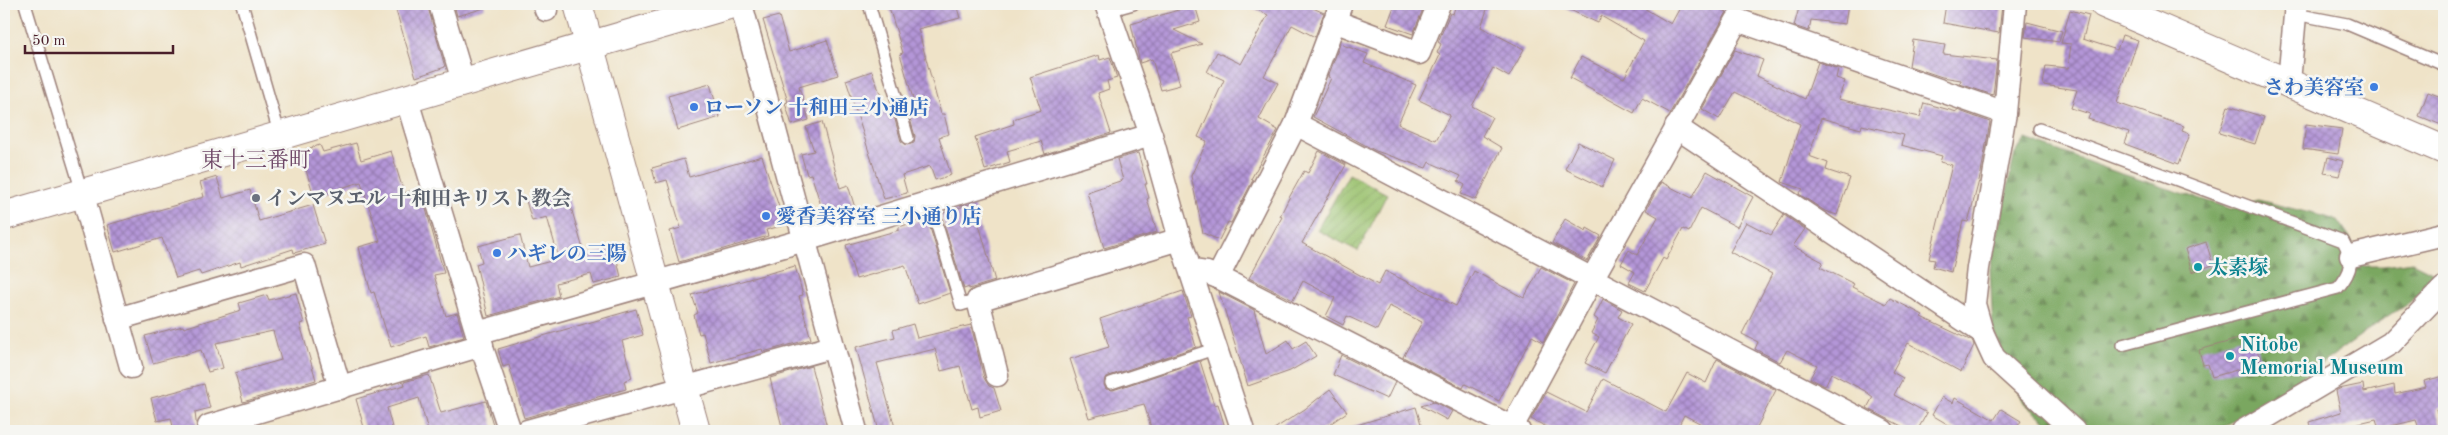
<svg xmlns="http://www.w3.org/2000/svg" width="2448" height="435" font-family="'Old Standard TT','Noto Serif JP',serif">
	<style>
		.forest { fill: url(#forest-firs); stroke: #626346 }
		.garden { fill: url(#garden-furrows); stroke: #72704c }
		.building { fill: url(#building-cross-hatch) }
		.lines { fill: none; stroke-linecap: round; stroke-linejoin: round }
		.lane-casing { stroke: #9c817a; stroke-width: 14 }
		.street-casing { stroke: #9c817a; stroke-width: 25 }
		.secondary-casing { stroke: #9c817a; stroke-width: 30 }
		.lane { stroke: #fff; stroke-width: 11 }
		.street { stroke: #fff; stroke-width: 22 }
		.secondary { stroke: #fff; stroke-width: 28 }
		.shop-dot { fill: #3f7fe0; stroke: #f6f6f2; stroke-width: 2 }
		.worship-dot { fill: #6b7280; stroke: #f6f6f2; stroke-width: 2 }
		.culture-dot { fill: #0f9aa8; stroke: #f6f6f2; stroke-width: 2 }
		.labels { text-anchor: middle; stroke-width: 5; stroke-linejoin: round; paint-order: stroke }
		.shop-label { font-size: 20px; font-weight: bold; fill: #366cbe; stroke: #f6f6f2; text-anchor: start }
		.worship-label { font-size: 20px; font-weight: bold; fill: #5b616d; stroke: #f6f6f2; text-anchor: start }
		.culture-label { font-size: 20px; font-weight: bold; fill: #0d838f; stroke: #f6f6f2; text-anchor: start }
		.quarter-label { font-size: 22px; fill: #6f4968; stroke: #f6f6f2 }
	</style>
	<defs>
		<pattern id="forest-firs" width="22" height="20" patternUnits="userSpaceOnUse" patternTransform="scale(1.25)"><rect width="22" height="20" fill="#7aa760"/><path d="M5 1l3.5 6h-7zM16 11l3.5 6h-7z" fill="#66874f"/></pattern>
		<pattern id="garden-furrows" width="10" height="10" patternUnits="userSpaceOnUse" patternTransform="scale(1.25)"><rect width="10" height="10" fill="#99c16c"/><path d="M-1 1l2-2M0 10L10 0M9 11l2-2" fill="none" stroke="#85a55e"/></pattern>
		<pattern id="building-cross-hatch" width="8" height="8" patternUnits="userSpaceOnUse" patternTransform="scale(1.25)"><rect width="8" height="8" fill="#b496d8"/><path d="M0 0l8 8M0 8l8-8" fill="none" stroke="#947aaf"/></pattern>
	</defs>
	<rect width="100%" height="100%" fill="#f6f6f2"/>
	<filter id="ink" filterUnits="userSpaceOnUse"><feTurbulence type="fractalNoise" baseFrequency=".02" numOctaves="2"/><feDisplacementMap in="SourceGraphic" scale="10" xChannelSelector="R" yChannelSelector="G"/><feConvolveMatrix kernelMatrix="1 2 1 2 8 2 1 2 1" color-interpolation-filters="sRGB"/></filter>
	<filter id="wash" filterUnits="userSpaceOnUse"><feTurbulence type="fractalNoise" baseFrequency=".0096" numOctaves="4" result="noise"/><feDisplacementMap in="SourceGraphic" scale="20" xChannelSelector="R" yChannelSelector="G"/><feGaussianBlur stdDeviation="1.12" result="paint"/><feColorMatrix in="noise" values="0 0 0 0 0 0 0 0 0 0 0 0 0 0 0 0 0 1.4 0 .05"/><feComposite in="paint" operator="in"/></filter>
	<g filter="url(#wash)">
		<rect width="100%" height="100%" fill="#efe3c8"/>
		<!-- forest -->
		<path class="forest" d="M2026 139 2116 172 2232 209 2258 200 2338 220 2349 236 2362 266H2383L2412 262 2432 272 2428 286 2410 302 2372 327 2291 386 2216 431H2057L2022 401 1993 330 1990 269 2015 153Z"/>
		<!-- garden -->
		<path class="garden" d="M1349 174 1387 194 1358 251 1317 230Z"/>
		<g id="blocks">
			<!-- building -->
			<g class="building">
				<path d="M394 4H427L445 67 416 77Z"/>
				<path d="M454 4H484L485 8 457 16Z"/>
				<path d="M888 4H914L915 7 929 4H956L960 18 918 29 941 114H944L949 134 939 137 951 175 935 180 930 166 902 175 907 193 884 199 846 80 872 71 886 110 892 109 901 141 907 145 914 143 915 136 906 105 914 102 900 54 903 53Z"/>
				<path d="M1245 4H1315L1313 8 1324 13 1315 37 1292 25 1264 76 1278 83 1259 119 1278 130 1251 179 1253 180 1231 223 1228 222 1219 240 1203 233 1191 176 1207 141 1198 137 1224 80 1207 72 1217 52 1241 64 1268 15Z"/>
				<path d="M1395 4H1425L1413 34 1387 25Z"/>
				<path d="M1456 4H1489L1481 27 1524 49 1509 77 1493 68 1472 106 1492 117 1482 136 1502 148 1476 200 1461 194 1465 185 1458 181 1461 176 1429 162 1426 168 1376 151 1313 117 1331 78 1328 77 1340 44 1368 54 1364 63 1416 85 1398 124 1436 140 1450 115 1419 100 1440 55 1437 53 1441 44 1438 42 1450 13 1453 14Z"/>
				<path d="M1557 4H1637L1671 24 1682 4H1712L1727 12 1670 113 1642 98 1634 113 1570 78 1581 57 1624 78 1644 41 1601 16 1598 23Z"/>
				<path d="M1800 4H1848L1845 24 1811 20 1809 31 1794 26Z"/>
				<path d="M1946 4 2002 5 1999 33 1943 23Z"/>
				<path d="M1195 5 1200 22 1174 30 1202 44 1171 53 1180 85 1161 90 1152 59 1140 63 1131 24Z"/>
				<path d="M2070 10 2089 15 2083 39 2117 50 2122 35 2138 40 2117 103 2184 126 2182 131 2190 134 2179 164 2125 144 2129 132 2088 119 2090 114 2071 108 2077 90 2043 85 2046 66 2068 68 2071 44 2061 43Z"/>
				<path d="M779 16 789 52 827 40 838 75 799 87 809 120 792 125 785 103 788 102 763 20Z"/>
				<path d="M2027 22 2062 31 2059 42 2025 37Z"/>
				<path d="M1913 40 1945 45 1943 54 1997 60 1993 95 1960 84 1961 80 1942 77 1909 66Z"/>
				<path d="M1735 50 1763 60 1757 76 1805 99 1818 62 1838 69 1836 78 1845 81 1838 99 1920 117 1924 103 1957 112V110L1990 122 1981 173 1968 222 1963 221 1951 272 1933 267 1935 260 1929 259 1952 165 1940 162 1942 156 1901 145 1904 135 1862 125 1861 129 1821 118 1809 156 1828 163 1826 170 1850 178 1837 215 1825 211 1799 194 1803 189 1782 182 1800 124 1735 92 1719 119 1702 109Z"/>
				<path d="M1099 55 1100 60 1110 57 1117 78 1107 81 1109 89 1098 93 1111 133 1045 154 1041 141 1007 151 1010 162 985 170 975 137 1014 124 1013 119 1041 110 1030 77Z"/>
				<path d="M710 84 720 117 678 130 668 96Z"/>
				<path d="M2428 92 2444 98V126L2419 116Z"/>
				<path d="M2228 106 2264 117 2255 144 2219 133Z"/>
				<path d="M822 122 840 188 848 185 855 208 825 218 811 174 807 175 801 154 814 151 806 127Z"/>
				<path d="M2306 124 2342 129 2338 154 2303 149Z"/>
				<path d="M1578 142 1615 160 1602 187 1565 169Z"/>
				<path d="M356 143 361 160 391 151 404 193 420 188 444 273 434 275 446 316 457 313 464 337 429 347 426 336 391 347 374 292 371 293 359 247 380 241 361 182 314 196 300 151 320 145 323 152Z"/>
				<path d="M1319 151 1346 165 1302 243 1378 285 1385 271 1456 306 1474 271 1524 298 1541 267 1574 284 1543 342 1532 336 1499 401 1465 384 1463 388 1403 357 1422 322 1389 306 1377 330 1347 316 1343 325 1326 316 1335 298 1303 281 1293 300 1249 278 1282 217 1280 216 1290 196 1304 171 1308 173Z"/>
				<path d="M1138 153 1147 184H1145L1149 198 1147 199 1157 232 1104 248 1087 192 1123 180 1117 159Z"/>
				<path d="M762 156 785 225 766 230 768 236 679 262 670 231 681 228 667 180 656 183 652 168 684 159 689 177Z"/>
				<path d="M2328 157 2343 161 2339 176 2324 173Z"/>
				<path d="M1707 171 1753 197 1737 227 1701 208 1689 232 1683 229 1666 260 1663 258 1645 291 1629 283 1635 272 1621 264 1629 250 1637 255 1658 217 1646 210 1661 182 1692 198Z"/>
				<path d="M217 177 223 198 250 190 259 221 313 205 325 244 294 253 293 249 241 266 240 262 201 275 199 271 176 278 162 238 115 252 107 225 204 197 200 182Z"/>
				<path d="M566 190 585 256 614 248 621 277 594 284 591 274 556 283 559 296 488 316 476 264 482 262 478 246 520 235 528 267 559 259 547 217 532 221 526 201Z"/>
				<path d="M973 203 995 281 969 289V287L964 289 941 214Z"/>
				<path d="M1784 215 1805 229 1793 246 1823 262 1820 267 1854 284 1852 287 1886 304 1890 298 1923 315 1921 317 1972 341 1974 345 1961 372 1908 343 1892 372 1903 378 1894 395 1927 413 1917 431H1911L1867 408 1873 397 1865 391 1831 373 1825 386 1810 378 1817 365 1787 350 1780 362 1755 349 1758 342 1742 334 1772 274 1730 252 1746 222 1771 235Z"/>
				<path d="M927 218 950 293 918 304 905 265 856 279 846 245 899 230V227Z"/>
				<path d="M1565 219 1586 231 1587 228 1601 236 1587 261 1552 243Z"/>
				<path d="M2206 242 2213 265 2192 272 2185 249Z"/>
				<path d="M795 266 803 295 799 296 811 339 763 352 762 349 711 363 703 333 699 334 694 315 698 313 692 295Z"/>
				<path d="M1183 291 1191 316 1187 317 1196 347 1109 376 1105 378 1104 385 1106 389 1113 390 1200 361 1214 405 1218 404 1226 431H1152L1144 404 1089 418 1070 359 1109 347 1100 319Z"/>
				<path d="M1219 292 1254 310 1266 354 1288 340 1293 349 1306 341 1316 356 1290 371 1248 386Z"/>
				<path d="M296 293 304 323 300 324 316 380 243 402 235 373 281 360 273 331 216 343 223 368 208 372 201 350 153 363 145 336 183 326 184 328 241 310 239 303 267 295 269 300Z"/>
				<path d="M1603 299 1622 310 1618 317 1631 324 1605 373 1585 363 1599 337 1591 333 1598 320 1594 317Z"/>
				<path d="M636 309 643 335 622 341 632 378 624 381 626 389 524 418 509 365 503 367 498 349Z"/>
				<path d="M913 324 917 338 971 325 984 378 989 386 994 388 1001 411 980 417 978 407 972 409 960 366 941 371 935 349 877 363 896 431H879L856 347 895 337 893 330Z"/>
				<path d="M2253 335 2261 363 2212 377 2208 364 2203 365 2199 350Z"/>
				<path d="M1341 355 1395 382 1387 399 1333 375Z"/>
				<path d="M1717 359 1776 390 1755 431H1715L1684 415 1676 431H1555L1531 419 1546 392 1586 412 1603 379 1666 412 1687 373 1706 383Z"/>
				<path d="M811 366 828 431H783L770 378Z"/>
				<path d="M429 375 441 413 486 401 494 428 484 431H428L419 398 387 408 393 431H365L356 399 405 385 404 382Z"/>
				<path d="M2444 376V407L2436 409 2443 431H2420L2416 420 2379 429 2376 419 2325 431H2311L2309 422 2341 412 2336 391 2339 389 2363 384 2364 392 2394 385 2395 394 2426 387 2424 381Z"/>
				<path d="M204 384 210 408 195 412 197 431H174L171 418 157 421 151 398Z"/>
				<path d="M1330 389 1347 412 1320 431H1271L1305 409Z"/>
				<path d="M1942 397 1953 403 1955 398 1994 420 2001 409 2021 421 2015 431H1959L1932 415Z"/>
				<path d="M1434 402 1452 411 1447 420 1421 406Z"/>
				<path d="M1416 407 1423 431H1350V427Z"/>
			</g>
		</g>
	</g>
	<g filter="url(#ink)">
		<use href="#blocks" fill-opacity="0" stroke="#9c817a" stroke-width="1"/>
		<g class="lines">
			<!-- lane casing -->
			<g class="lane-casing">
				<g id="lane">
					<path d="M25 4 82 192"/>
					<path d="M242 4 280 136"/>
					<path d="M869 4 908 138"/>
					<path d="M1108 11 1133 4"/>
					<path d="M2295 14 2347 24 2444 65"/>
					<path d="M2039 129 2343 241C2354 261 2353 270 2338 288L2122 345"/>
					<path d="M930 202 961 305 978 300"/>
					<path d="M1111 383 1217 348"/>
				</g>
			</g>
			<!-- street casing -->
			<g class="street-casing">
				<g id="street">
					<path d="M440 4 463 81"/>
					<path d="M544 4 546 10"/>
					<path d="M741 4 856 431"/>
					<path d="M1106 4 1151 135 1180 239 1243 431"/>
					<path d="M2015 4 2005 113 1978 268 1974 304 1982 332 1994 358 2074 431"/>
					<path d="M1334 21 1419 53 1439 4"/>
					<path d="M2289 82 2296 4"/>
					<path d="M406 97 477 333 510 431"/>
					<path d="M1296 124 1883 431"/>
					<path d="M1676 127 1982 332"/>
					<path d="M82 192 131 367"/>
					<path d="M2351 256 2444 234"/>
					<path d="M1192 271 1207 273 1218 277 1519 431"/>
					<path d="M1218 277 1296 124 1341 4"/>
					<path d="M117 319 304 265 340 388"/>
					<path d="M477 333 805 240 1151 135"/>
					<path d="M997 375 978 300 1180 239"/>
					<path d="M1512 427 1592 279 1737 20 2005 113"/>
					<path d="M211 431 209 426 482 345"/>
					<path d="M527 431 832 347"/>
					<path d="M2243 431 2391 343 2444 288"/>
				</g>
			</g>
			<!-- secondary casing -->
			<g class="secondary-casing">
				<g id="secondary">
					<path d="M578 4 696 431"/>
					<path d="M2104 4 2444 150"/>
					<path d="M4 216 732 4"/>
				</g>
			</g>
			<!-- lane -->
			<use href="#lane" class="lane"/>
			<!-- street -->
			<use href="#street" class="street"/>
			<!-- secondary -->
			<use href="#secondary" class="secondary"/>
		</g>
	</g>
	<!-- markers -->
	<g class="shop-dot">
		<circle cx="2374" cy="87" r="5"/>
		<circle cx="694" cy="107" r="5"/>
		<circle cx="766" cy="216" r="5"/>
		<circle cx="497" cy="253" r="5"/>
	</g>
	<circle class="worship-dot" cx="256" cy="198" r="5"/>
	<g class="culture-dot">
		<circle cx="2198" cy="267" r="5"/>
		<circle cx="2230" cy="356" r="5"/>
	</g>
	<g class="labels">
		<!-- shop labels -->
		<g class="shop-label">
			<text x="2364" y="94" text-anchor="end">さわ美容室</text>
			<text x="704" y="114">ローソン 十和田三小通店</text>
			<text x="776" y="223">愛香美容室 三小通り店</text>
			<text x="507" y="260">ハギレの三陽</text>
		</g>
		<!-- worship labels -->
		<g class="worship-label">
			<text x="266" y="205">インマヌエル 十和田キリスト教会</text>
		</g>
		<!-- culture labels -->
		<g class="culture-label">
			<text x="2208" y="274">太素塚</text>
			<text x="2240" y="351">Nitobe<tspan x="2240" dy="23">Memorial Museum</tspan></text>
		</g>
		<!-- quarter labels -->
		<g class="quarter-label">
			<text x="256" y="167">東十三番町</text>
		</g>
	</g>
	<!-- margin -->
	<rect width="2448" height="435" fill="none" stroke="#f6f6f2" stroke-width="20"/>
	<!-- scale -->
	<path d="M25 45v8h148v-8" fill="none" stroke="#4a1f2b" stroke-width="2.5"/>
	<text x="32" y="45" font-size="15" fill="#4a1f2b" stroke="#f6f6f2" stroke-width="4" paint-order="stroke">50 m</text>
</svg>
